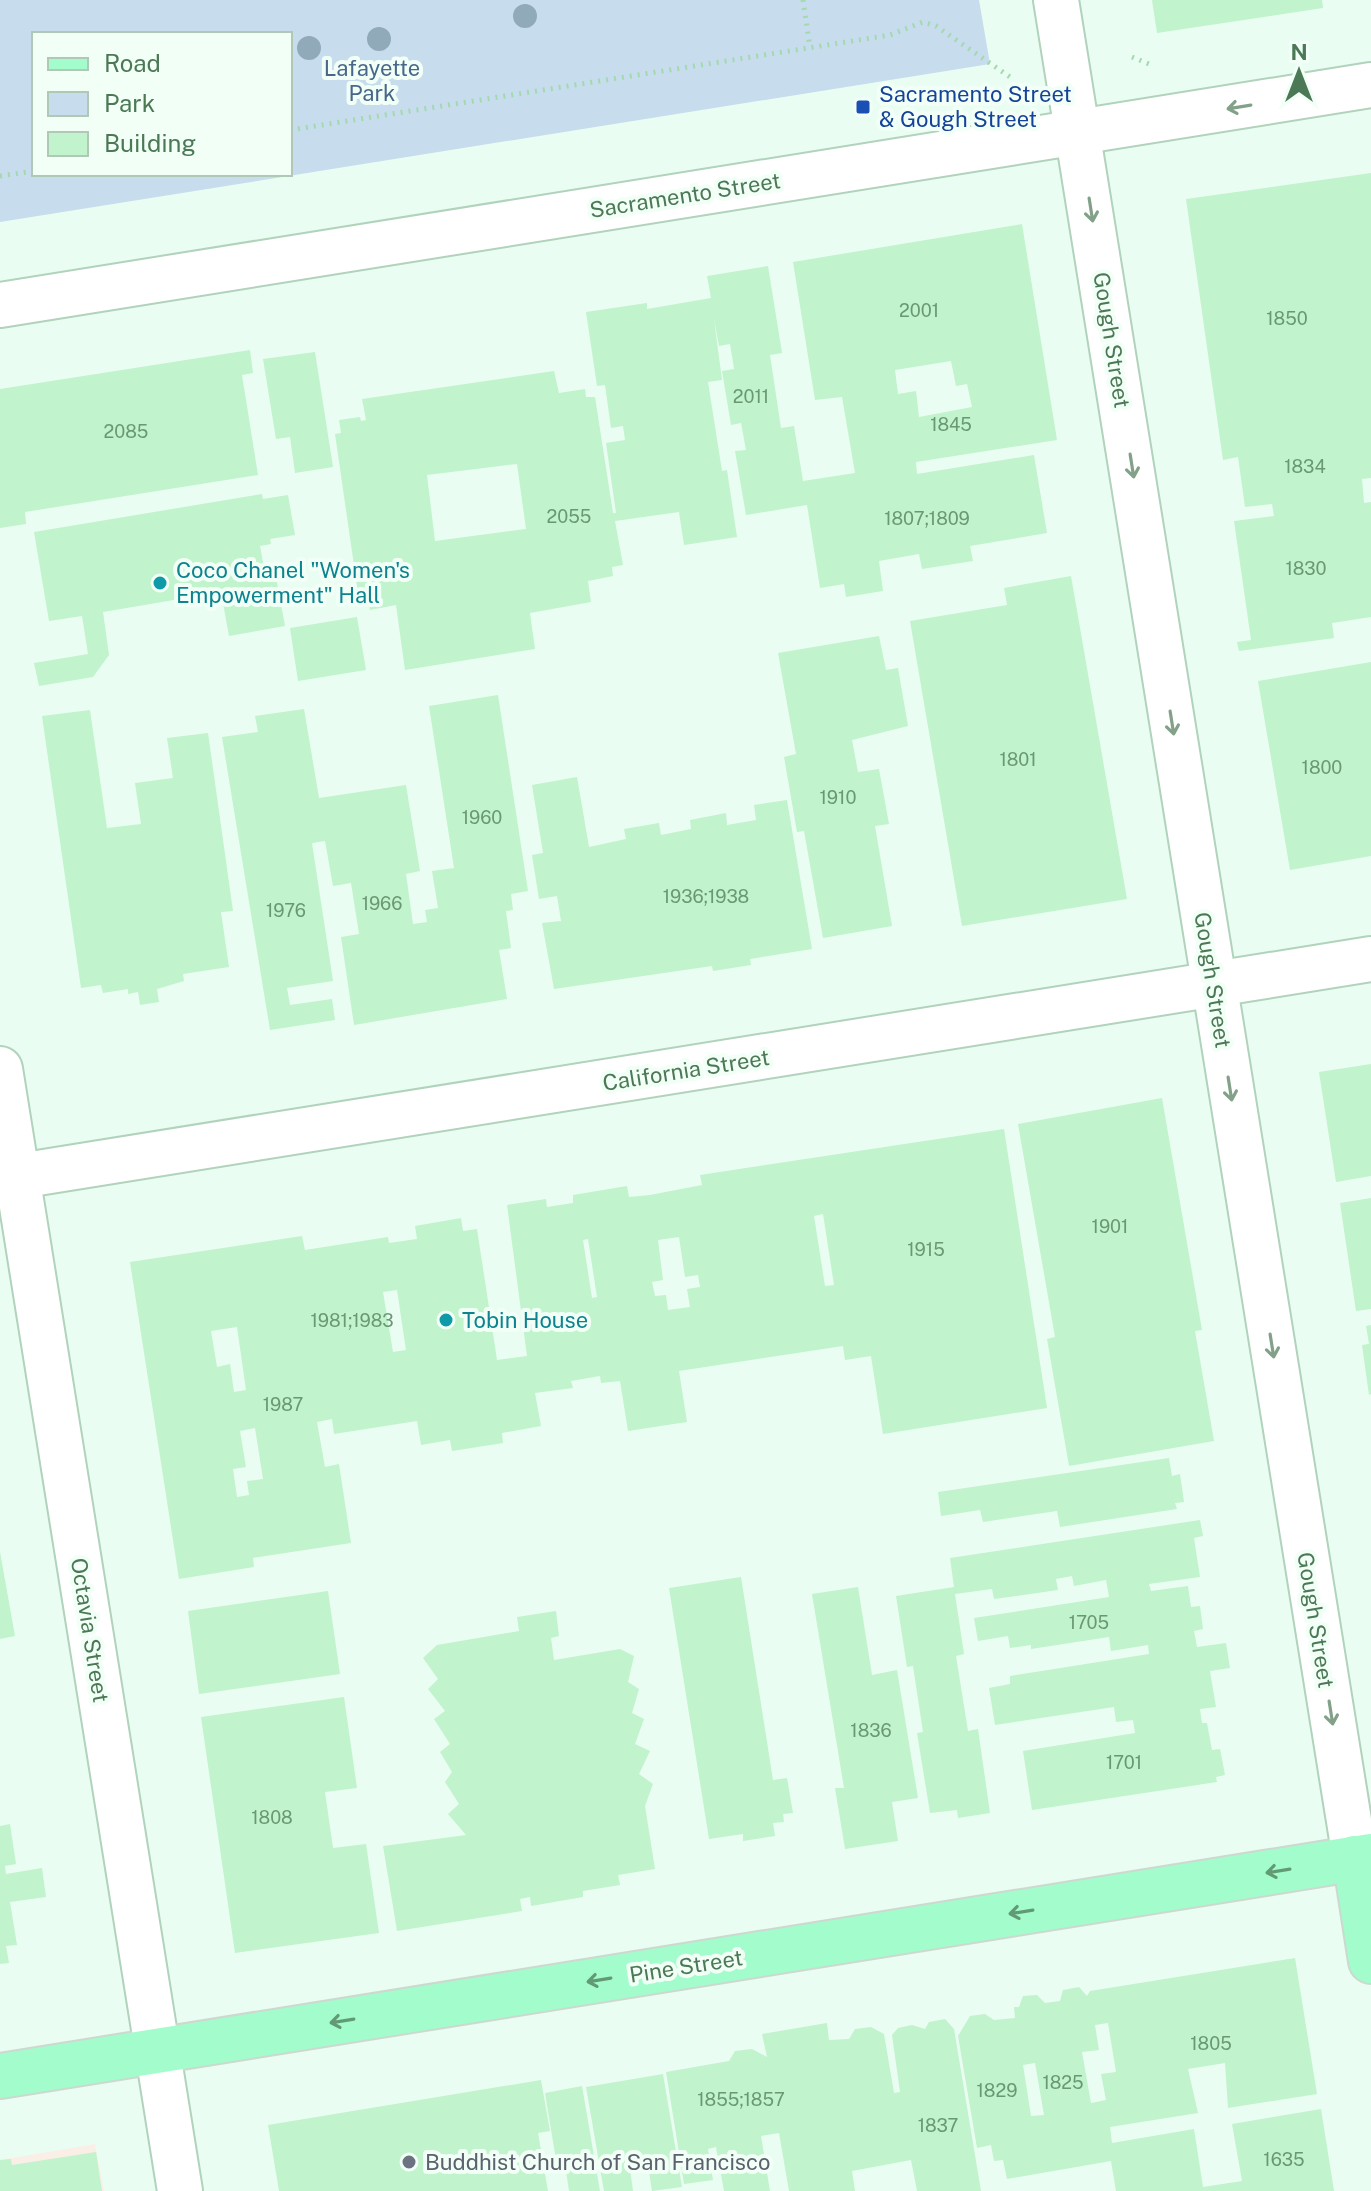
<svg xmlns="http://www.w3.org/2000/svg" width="1371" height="2191" font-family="'Public Sans',sans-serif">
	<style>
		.education { fill: #faefe6 }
		.green { fill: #c7dcec; fill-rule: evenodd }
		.building { fill: #c1f3cd; fill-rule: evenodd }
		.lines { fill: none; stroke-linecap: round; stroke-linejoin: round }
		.minor-casing { stroke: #b1d3bb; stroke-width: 48 }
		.major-casing { stroke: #cdd9cf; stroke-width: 48 }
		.path { stroke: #a3d9af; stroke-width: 5; stroke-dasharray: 2 6; stroke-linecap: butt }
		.minor { stroke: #fff; stroke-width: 44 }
		.major { stroke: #a2fccc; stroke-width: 44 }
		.tree { fill: #91aab9 }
		.oneway { stroke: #82a188 }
		.oneway2 { stroke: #629a73 }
		.transit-dot { fill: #1a4fb4; stroke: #f1fff7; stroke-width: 3 }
		.culture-dot { fill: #0f9aa8; stroke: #f1fff7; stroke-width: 3 }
		.worship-dot { fill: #6b7280; stroke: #f1fff7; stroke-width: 3 }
		.labels { text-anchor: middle; stroke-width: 8; stroke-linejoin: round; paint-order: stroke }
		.number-label { font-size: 18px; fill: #699873 }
		.park-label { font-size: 22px; fill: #48678b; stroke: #f1fff7 }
		.transit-label { font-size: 22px; fill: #164399; stroke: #f1fff7; text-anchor: start }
		.street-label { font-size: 22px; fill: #4c7955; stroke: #f1fff7 }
		.culture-label { font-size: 22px; fill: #0d838f; stroke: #f1fff7; text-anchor: start }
		.worship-label { font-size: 22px; fill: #5b616d; stroke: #f1fff7; text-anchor: start }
	</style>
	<rect width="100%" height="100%" fill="#eafdf2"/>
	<!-- education -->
	<path class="education" d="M95 2144 104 2191H0V2160Z"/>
	<!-- green -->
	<path class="green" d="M0 0H979L990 64 0 222ZM34 34H290V174H34Z"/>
	<!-- building -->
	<g class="building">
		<path d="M1152 0H1322L1323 8 1157 33Z"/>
		<path d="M1371 173V478L1362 479 1364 503 1371 502V617L1332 623 1334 638 1239 651 1237 642 1251 640 1234 521 1274 516 1272 504 1245 507 1238 457 1223 460 1186 199Z"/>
		<path d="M1022 224 1057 440 916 462 917 474 1034 455 1047 533 970 546 973 561 922 569 919 554 879 561 883 591 846 597 844 584 820 588 807 505 746 515 735 451 746 450 741 423 731 425 722 371 734 369 730 344 719 346 714 319 722 380 708 382 722 471 727 470 737 537 684 545 679 512 615 521 623 565 612 567 613 576 588 581 591 602 530 613 535 649 405 670 396 605 370 610 368 599 359 600 335 434 341 433 339 420 360 417 361 421 366 420 362 399 554 371 559 393 585 389 586 397H595L613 513H616L606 443 625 440 623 426 611 428 605 385 597 386 586 312 647 303V309L711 298 707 276 768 266 782 353 770 355 781 428 794 426 803 481 855 473 842 397 815 400 793 262ZM951 361 956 386 967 384 972 407 919 417 916 391 898 394 895 370ZM517 464 526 529 435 541 427 475Z"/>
		<path d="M250 350 253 373 242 375 258 475 25 512 26 524 0 528V389Z"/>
		<path d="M315 352 333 467 295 473 290 437 276 439 263 359Z"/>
		<path d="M262 494 263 499 288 495 295 535 270 539 271 544 260 546 265 573 275 572 285 626 229 636 221 592 103 612 109 655 93 677 39 686 34 663 88 654 82 616 49 621 34 532Z"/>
		<path d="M1071 576 1127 899 962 926 910 621 1007 605 1004 588Z"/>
		<path d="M357 617 366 670 298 681 290 628Z"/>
		<path d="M879 636 886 670 898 668 908 726 852 740 858 772 879 769 889 824 875 826 892 926 823 938 804 831 797 832 784 757 796 754 778 653Z"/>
		<path d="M1371 662V856L1290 870 1258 681Z"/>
		<path d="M498 695 528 891 511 894 513 910 506 911 511 948 499 950 507 999 354 1025 341 937 359 934 351 883 333 886 325 841 312 843 333 981 287 988 290 1005 332 999 335 1020 270 1030 222 737 258 732 255 716 304 709 319 798 406 785 420 871 406 874 413 924 427 922 425 910 438 908 432 871 454 868 429 706Z"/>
		<path d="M90 710 107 828 141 824 135 783 173 778 167 738 208 733 233 911 221 912 229 967 183 974 184 981 157 989 159 1002 140 1005 138 992 128 994V989L103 993 101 985 81 988 42 716Z"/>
		<path d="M577 777 589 847 626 839 624 829 659 823 661 835 691 829 690 820 726 813 727 825 756 820 754 805 787 800 812 949 750 959 751 965 713 971 712 966 554 989 542 923 561 921 557 896 539 899 532 855 543 853 532 785Z"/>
		<path d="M1371 1064V1176L1336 1182 1319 1072Z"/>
		<path d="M1162 1098 1202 1330 1195 1331 1214 1441 1069 1466 1047 1339 1055 1337 1018 1124Z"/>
		<path d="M1004 1129 1047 1408 883 1434 871 1356 845 1360 843 1346 679 1371 687 1422 628 1431 620 1381 601 1383 600 1376 571 1381 573 1388 535 1393 541 1426 502 1433 503 1443 452 1451 450 1440 421 1445 417 1421 334 1434 332 1419 317 1422 325 1467 339 1464 351 1543 253 1558 254 1567 179 1579 130 1262 302 1236 305 1250 388 1237 389 1243 417 1239 415 1226 461 1218 463 1231 477 1229 497 1360 527 1356 507 1205 546 1199 547 1207 573 1203V1195L627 1186 629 1197 650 1195 702 1185 700 1175ZM823 1214 834 1285 825 1286 814 1216ZM679 1237 685 1277 698 1275 700 1287 687 1289 690 1307 668 1310 666 1295 655 1296 652 1282 663 1280 658 1240ZM588 1239 597 1297 592 1298 583 1240ZM397 1290 406 1350 393 1352 383 1292ZM237 1327 246 1390 234 1392 230 1364 217 1367 211 1331ZM255 1428 263 1479 247 1481 249 1495 237 1497 233 1469 246 1467 240 1431Z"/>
		<path d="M1371 1198V1309L1356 1311 1340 1203Z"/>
		<path d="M1371 1325V1394L1369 1395 1362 1345 1369 1344 1366 1326Z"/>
		<path d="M1169 1458 1172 1476 1180 1474 1184 1502 1175 1503 1177 1509 1060 1527 1057 1511 983 1522 980 1510 941 1516 938 1492Z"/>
		<path d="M1200 1520 1203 1536 1194 1538 1200 1577 1149 1584 1151 1591 1188 1586 1191 1607 1200 1606 1203 1629 1194 1631 1197 1647 1226 1643 1230 1668 1210 1671 1216 1707 1200 1709 1202 1723H1207L1212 1750 1220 1749 1225 1775 1216 1777 1217 1782 1032 1810 1023 1751 1135 1733 1133 1720 1116 1722 1114 1707 995 1725 989 1688 1010 1684V1676L1149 1654 1148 1645 1111 1651 1109 1637 1031 1649V1645L1010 1648 1008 1636 978 1641 974 1618 1109 1597 1106 1580 1074 1586 1072 1576 1056 1579 1058 1590 994 1599 992 1589 955 1594 964 1654 956 1656 968 1731 978 1729 990 1813 958 1818 957 1810 930 1813 917 1733 923 1732 913 1666 907 1667 896 1596 954 1587 950 1558Z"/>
		<path d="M0 1552 15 1636 0 1639Z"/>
		<path d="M741 1577 773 1780 787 1778 793 1813 783 1814 784 1822 773 1823 775 1836 743 1841V1834L709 1839 669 1588Z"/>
		<path d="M858 1587 872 1675 897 1670 918 1798 892 1802 898 1841 845 1849 835 1788H844L812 1594Z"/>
		<path d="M328 1591 340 1674 199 1694 188 1611Z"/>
		<path d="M556 1611 559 1636 551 1638 554 1660 620 1649 634 1656 628 1682 639 1689 632 1713 644 1719 635 1744 650 1751 639 1774 653 1784 645 1806 655 1869 618 1875 620 1885 583 1891V1897L531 1906 530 1897 520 1899 522 1911 397 1931 383 1846 466 1835 448 1814 459 1804 445 1782 452 1772 440 1752 450 1744 434 1719 445 1711 428 1689 438 1679 423 1658 437 1645 519 1631 517 1617Z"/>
		<path d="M344 1697 357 1788 325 1792 333 1848 366 1844 379 1933 235 1953 201 1717Z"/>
		<path d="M10 1824 16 1864 5 1866 6 1874 42 1868 46 1897 10 1902 17 1945 6 1946 9 1963 0 1964V1826Z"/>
		<path d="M1295 1958 1317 2094 1228 2108 1225 2063 1188 2069 1198 2113 1110 2127 1112 2143 1194 2129 1203 2187 1242 2181 1232 2124 1321 2109 1334 2191H1116L1111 2161 1007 2179 1003 2160 994 2161 991 2145 977 2148 958 2036 970 2016 985 2014 994 2020 1015 2018 1014 2007H1019L1023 1996 1037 1995 1045 2003 1060 2001 1063 1990 1079 1987 1087 1996 1090 1991ZM1108 2023 1116 2072 1101 2074 1106 2100 1091 2103 1082 2052 1099 2050 1095 2025ZM1035 2063 1044 2115 1031 2116 1023 2065Z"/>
		<path d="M945 2019 954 2029 981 2191H917L911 2160 852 2171 855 2191H789L779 2133 761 2136 770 2191H724L716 2147 708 2149 713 2180 684 2184 666 2072 729 2061 735 2051 752 2049 767 2057 762 2034 827 2023 829 2040 849 2039 855 2029 871 2027 884 2034 894 2093 900 2092 892 2035 898 2028 912 2025 925 2029 929 2022Z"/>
		<path d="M663 2074 682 2187 652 2191 647 2159 629 2161 633 2191H604L586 2087Z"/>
		<path d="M541 2080 550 2131 538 2133 548 2191H279L268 2125Z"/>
		<path d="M582 2086 600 2191H569L566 2171 558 2172 545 2093Z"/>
		<path d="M96 2152 102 2191H0V2160L11 2159 12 2165Z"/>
	</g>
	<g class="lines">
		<!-- minor casing -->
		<g class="minor-casing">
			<g id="minor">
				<path d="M1056 0 1355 1858"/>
				<path d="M0 305 1371 85"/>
				<path d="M0 1069 180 2191"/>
				<path d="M0 1179 1371 959"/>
			</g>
		</g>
		<!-- major casing -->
		<g class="major-casing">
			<g id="major">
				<path d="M1355 1858 1371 1961"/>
				<path d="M0 2076 1371 1856"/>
			</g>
		</g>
		<!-- path -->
		<g class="path">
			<path d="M803 0 810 47"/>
			<path d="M1132 57 1154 66"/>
			<path d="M290 130 890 35 923 22 936 26 1010 77"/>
			<path d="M0 176 34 171"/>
		</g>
		<!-- minor -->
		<use href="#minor" class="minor"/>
		<!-- major -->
		<use href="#major" class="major"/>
	</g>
	<!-- trees -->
	<g class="tree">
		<circle cx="525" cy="16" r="12"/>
		<circle cx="379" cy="39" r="12"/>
		<circle cx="309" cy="48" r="12"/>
	</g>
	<!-- one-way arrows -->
	<defs><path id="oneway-shaft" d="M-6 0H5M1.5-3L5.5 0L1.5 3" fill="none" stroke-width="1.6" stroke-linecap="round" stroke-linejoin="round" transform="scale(2)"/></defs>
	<g class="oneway">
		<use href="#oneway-shaft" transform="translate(1239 107) rotate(171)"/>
		<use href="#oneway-shaft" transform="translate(1091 210) rotate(81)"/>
		<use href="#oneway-shaft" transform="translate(1132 466) rotate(81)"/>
		<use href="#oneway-shaft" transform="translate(1172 723) rotate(81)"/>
		<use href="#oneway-shaft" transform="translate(1230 1089) rotate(81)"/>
		<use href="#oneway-shaft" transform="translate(1272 1346) rotate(81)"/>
		<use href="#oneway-shaft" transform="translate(1331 1713) rotate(81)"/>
	</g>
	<g class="oneway2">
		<use href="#oneway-shaft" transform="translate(1278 1871) rotate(171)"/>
		<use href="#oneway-shaft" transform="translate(1021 1912) rotate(171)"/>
		<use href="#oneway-shaft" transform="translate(599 1980) rotate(171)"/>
		<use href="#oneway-shaft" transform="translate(342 2021) rotate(171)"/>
	</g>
	<!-- markers -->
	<rect class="transit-dot" x="855" y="99" width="16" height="16" rx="4"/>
	<g class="culture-dot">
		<circle cx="160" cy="583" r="8"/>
		<circle cx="446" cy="1320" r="8"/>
	</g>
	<circle class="worship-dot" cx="409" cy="2162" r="8"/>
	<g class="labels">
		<!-- number labels -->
		<g class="number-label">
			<text x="919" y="317">2001</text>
			<text x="1287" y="325">1850</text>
			<text x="751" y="403">2011</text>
			<text x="951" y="431">1845</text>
			<text x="126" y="438">2085</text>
			<text x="1305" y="473">1834</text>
			<text x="569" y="523">2055</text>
			<text x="927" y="525">1807;1809</text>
			<text x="1306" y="575">1830</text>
			<text x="1018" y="766">1801</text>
			<text x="1322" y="774">1800</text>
			<text x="838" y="804">1910</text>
			<text x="482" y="824">1960</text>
			<text x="706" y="903">1936;1938</text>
			<text x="382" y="910">1966</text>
			<text x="286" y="917">1976</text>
			<text x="1110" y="1233">1901</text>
			<text x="926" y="1256">1915</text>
			<text x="352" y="1327">1981;1983</text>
			<text x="283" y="1411">1987</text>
			<text x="1089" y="1629">1705</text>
			<text x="871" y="1737">1836</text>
			<text x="1124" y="1769">1701</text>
			<text x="272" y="1824">1808</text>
			<text x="1211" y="2050">1805</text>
			<text x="1063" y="2089">1825</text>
			<text x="997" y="2097">1829</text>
			<text x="741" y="2106">1855;1857</text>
			<text x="938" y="2132">1837</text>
			<text x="1284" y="2166">1635</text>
		</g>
		<!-- park labels -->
		<g class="park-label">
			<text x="372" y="76">Lafayette<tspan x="372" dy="25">Park</tspan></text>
		</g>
		<!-- transit labels -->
		<g class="transit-label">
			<text x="879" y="102">Sacramento Street<tspan x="879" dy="25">&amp; Gough Street</tspan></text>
		</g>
		<!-- street labels -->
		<g class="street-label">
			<text transform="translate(685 195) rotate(-9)" y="8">Sacramento Street</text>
			<text transform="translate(1112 340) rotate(81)" y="8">Gough Street</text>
			<text transform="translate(1213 980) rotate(81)" y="8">Gough Street</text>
			<text transform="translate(686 1070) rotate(-9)" y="8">California Street</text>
			<text transform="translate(1316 1620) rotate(81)" y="8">Gough Street</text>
			<text transform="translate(90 1630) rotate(81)" y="8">Octavia Street</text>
			<text transform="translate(686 1966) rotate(-9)" y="8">Pine Street</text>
		</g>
		<!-- culture labels -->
		<g class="culture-label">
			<text x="176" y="578">Coco Chanel "Women's<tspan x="176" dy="25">Empowerment" Hall</tspan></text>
			<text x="462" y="1328">Tobin House</text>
		</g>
		<!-- worship labels -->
		<g class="worship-label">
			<text x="425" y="2170">Buddhist Church of San Francisco</text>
		</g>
	</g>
	<!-- legend -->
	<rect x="32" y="32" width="260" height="144" fill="#f1fff7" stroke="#afc9b6" stroke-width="2"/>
	<rect x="48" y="58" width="40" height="12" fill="#a2fccc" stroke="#afc9b6" stroke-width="2"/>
	<text x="104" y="72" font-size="24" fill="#4c7955">Road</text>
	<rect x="48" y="92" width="40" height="24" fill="#c7dcec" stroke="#afc9b6" stroke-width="2"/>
	<text x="104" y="112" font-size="24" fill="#4c7955">Park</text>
	<rect x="48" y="132" width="40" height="24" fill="#c1f3cd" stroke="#afc9b6" stroke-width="2"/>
	<text x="104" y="152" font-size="24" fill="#4c7955">Building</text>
	<!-- north arrow -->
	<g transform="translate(1299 72)" stroke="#f1fff7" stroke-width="6" paint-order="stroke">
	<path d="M0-6L14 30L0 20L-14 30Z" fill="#4c7955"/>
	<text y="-12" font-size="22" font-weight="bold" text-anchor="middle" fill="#4c7955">N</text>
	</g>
</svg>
